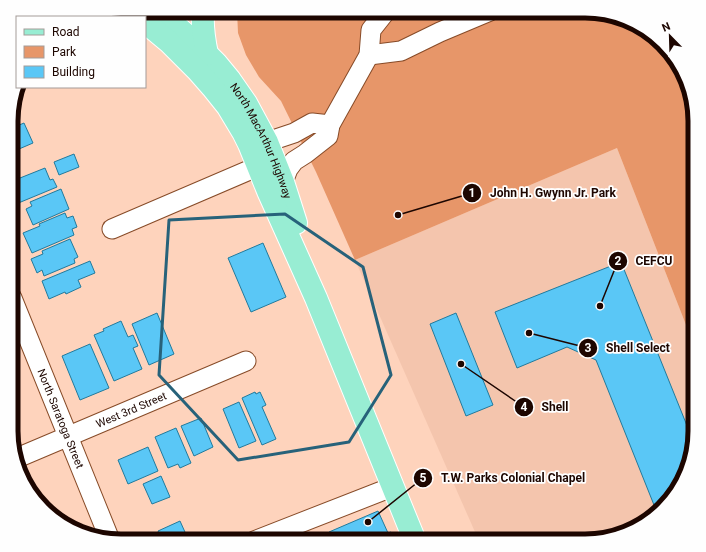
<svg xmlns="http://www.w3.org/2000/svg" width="706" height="552" font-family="Roboto,sans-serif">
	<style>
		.built { fill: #f4c5ad }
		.green { fill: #e79669 }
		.building { fill: #5ac7f6; stroke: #227a9c }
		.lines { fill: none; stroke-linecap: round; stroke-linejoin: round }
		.minor-casing { stroke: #874b28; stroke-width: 21 }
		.major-casing { stroke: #fff; stroke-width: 24 }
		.minor { stroke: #fff; stroke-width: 19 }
		.major { stroke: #98edd3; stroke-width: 22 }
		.marked { fill: none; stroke: #27627a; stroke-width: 3; stroke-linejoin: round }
		.labels { text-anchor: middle; stroke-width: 3.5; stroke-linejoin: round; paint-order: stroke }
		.street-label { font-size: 11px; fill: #1d0600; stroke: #fefefe }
		.rim { fill: none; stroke: #1d0600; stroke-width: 5 }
		.leader { fill: none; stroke: #1d0600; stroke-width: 1.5 }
		.callout-dot { fill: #1d0600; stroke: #fefefe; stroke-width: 1.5 }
		.mark-label { font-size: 12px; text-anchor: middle; font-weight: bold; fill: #fff }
		.callout-label { font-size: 12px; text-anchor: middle; font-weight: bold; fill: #1d0600; stroke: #fefefe; stroke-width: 3.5; stroke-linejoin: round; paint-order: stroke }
	</style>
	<rect width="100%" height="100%" fill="#fed3bc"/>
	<!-- built -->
	<path class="built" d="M617 148 695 348V438L687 473 667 504 634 527 618 534 585 541H479L355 260Z"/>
	<!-- green -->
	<path class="green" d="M237 11H592L627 19 658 39 684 73 695 121V348L617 148 355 260 316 172 281 101 259 77 246 55 238 33Z"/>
	<!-- building -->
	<g class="building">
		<path d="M24 123 33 143 12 152V128Z"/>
		<path d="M74 154 79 167 59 175 54 162Z"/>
		<path d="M45 168 50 180 53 179 57 187 16 204 14 198 12 199V184L16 182 15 180Z"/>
		<path d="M61 189 69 209 33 225 26 209 32 206 30 202Z"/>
		<path d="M65 213 67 218 73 216 77 227 72 229 74 235 32 253 23 233 40 226 39 224Z"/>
		<path d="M70 239 78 257 74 259 75 263 44 276 42 270 37 273 31 259 43 254 42 251Z"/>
		<path d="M263 243 286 297 251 312 228 258Z"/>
		<path d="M90 261 95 273 78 280 81 287 66 294 65 292 49 299 42 281Z"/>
		<path d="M621 262 694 443 687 473 671 498 654 505 596 360 567 347 517 368 495 312Z"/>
		<path d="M157 313 174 354 149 365 132 324Z"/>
		<path d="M456 313 493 405 466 416 430 324Z"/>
		<path d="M121 321 128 337 133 335 138 346 133 348 142 369 114 381 94 335 104 331 103 329Z"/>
		<path d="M90 344 109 388 80 400 62 356Z"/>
		<path d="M255 392 256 394 260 392 266 405 262 407 276 439 262 445 242 398Z"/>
		<path d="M239 402 256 441 239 448 223 409Z"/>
		<path d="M201 418 213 447 194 456 181 426Z"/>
		<path d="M176 428 191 463 180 468 178 464 168 468 155 437Z"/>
		<path d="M148 447 158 471 128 484 118 460Z"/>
		<path d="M161 476 170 497 152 504 143 484Z"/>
		<path d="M378 511 388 533 391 532 395 541H332L329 532Z"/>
		<path d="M180 521 189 541H149L160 536 158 531Z"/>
	</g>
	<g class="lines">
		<!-- minor casing -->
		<g class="minor-casing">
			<g id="minor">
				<path d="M369 55 401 51 440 32 490 11"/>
				<path d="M267 142 294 133 312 123 330 125"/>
				<path d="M283 182 288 169 294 161 305 154 328 136 330 125 369 55 371 30 386 11"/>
				<path d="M112 229 259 166"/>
				<path id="s1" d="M12 298 110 540"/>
				<path id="s2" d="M17 458 246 361"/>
				<path d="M254 541 392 487"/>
			</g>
		</g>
		<!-- major casing -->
		<g class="major-casing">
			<g id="major">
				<path id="s3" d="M159 11 198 45 216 63 230 80 246 103 267 142 283 182 296 223"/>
				<path d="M203 11C202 26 204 40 207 54"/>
				<path d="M145 22 169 42 198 71 212 87 228 107 243 132 249 144 268 191 316 298 415 541"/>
			</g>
		</g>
		<!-- minor -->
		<use href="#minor" class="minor"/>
		<!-- major -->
		<use href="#major" class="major"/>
	</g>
	<!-- marked area -->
	<path class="marked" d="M285 214 363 267 391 375 349 442 238 460 159 375 169 220Z"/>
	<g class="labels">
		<!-- street labels -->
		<g class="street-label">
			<text dy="4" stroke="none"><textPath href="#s3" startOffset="168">North MacArthur Highway</textPath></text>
			<text dy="4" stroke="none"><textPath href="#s2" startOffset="124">West 3rd Street</textPath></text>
			<text dy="4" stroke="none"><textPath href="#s1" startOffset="130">North Saratoga Street</textPath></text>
		</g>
	</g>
	<!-- crop -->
	<path d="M0 0H706V552H0ZM121 18H585A103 103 0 0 1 688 121V431A103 103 0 0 1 585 534H121A103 103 0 0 1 18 431V121A103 103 0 0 1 121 18Z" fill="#fefefe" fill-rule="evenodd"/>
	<path class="rim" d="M121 18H585A103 103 0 0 1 688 121V431A103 103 0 0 1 585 534H121A103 103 0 0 1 18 431V121A103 103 0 0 1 121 18Z"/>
	<!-- callouts -->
	<path class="leader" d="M398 215L472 193M600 306L618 261M529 333L588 348M461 364L524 407M368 522L423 478"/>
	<g class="callout-dot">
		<circle cx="398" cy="215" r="4"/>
		<circle cx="600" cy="306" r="4"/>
		<circle cx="529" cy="333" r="4"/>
		<circle cx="461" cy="364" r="4"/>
		<circle cx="368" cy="522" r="4"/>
		<circle cx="472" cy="193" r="10"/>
		<circle cx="618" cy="261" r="10"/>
		<circle cx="588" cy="348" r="10"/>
		<circle cx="524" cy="407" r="10"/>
		<circle cx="423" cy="478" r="10"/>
	</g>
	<g class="mark-label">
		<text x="472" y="197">1</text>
		<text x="618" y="265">2</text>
		<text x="588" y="352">3</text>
		<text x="524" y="411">4</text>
		<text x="423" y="482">5</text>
	</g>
	<g class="callout-label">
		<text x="553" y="197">John H. Gwynn Jr. Park</text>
		<text x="654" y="265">CEFCU</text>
		<text x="638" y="352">Shell Select</text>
		<text x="555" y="411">Shell</text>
		<text x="513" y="482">T.W. Parks Colonial Chapel</text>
	</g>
	<!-- legend -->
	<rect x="16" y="16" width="130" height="72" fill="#fefefe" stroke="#a49b98"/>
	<rect x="24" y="29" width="20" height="6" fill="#98edd3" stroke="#a49b98"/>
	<text x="52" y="36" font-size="12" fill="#1d0600">Road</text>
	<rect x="24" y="46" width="20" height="12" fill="#e79669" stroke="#a49b98"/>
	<text x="52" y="56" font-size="12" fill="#1d0600">Park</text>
	<rect x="24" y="66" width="20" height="12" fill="#5ac7f6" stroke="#a49b98"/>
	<text x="52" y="76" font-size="12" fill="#1d0600">Building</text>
	<!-- north arrow -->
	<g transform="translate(670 36) rotate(337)" stroke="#fefefe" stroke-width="3" paint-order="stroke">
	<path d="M0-3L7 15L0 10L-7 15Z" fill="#1d0600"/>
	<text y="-6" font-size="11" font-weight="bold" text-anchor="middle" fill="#1d0600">N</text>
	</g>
</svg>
